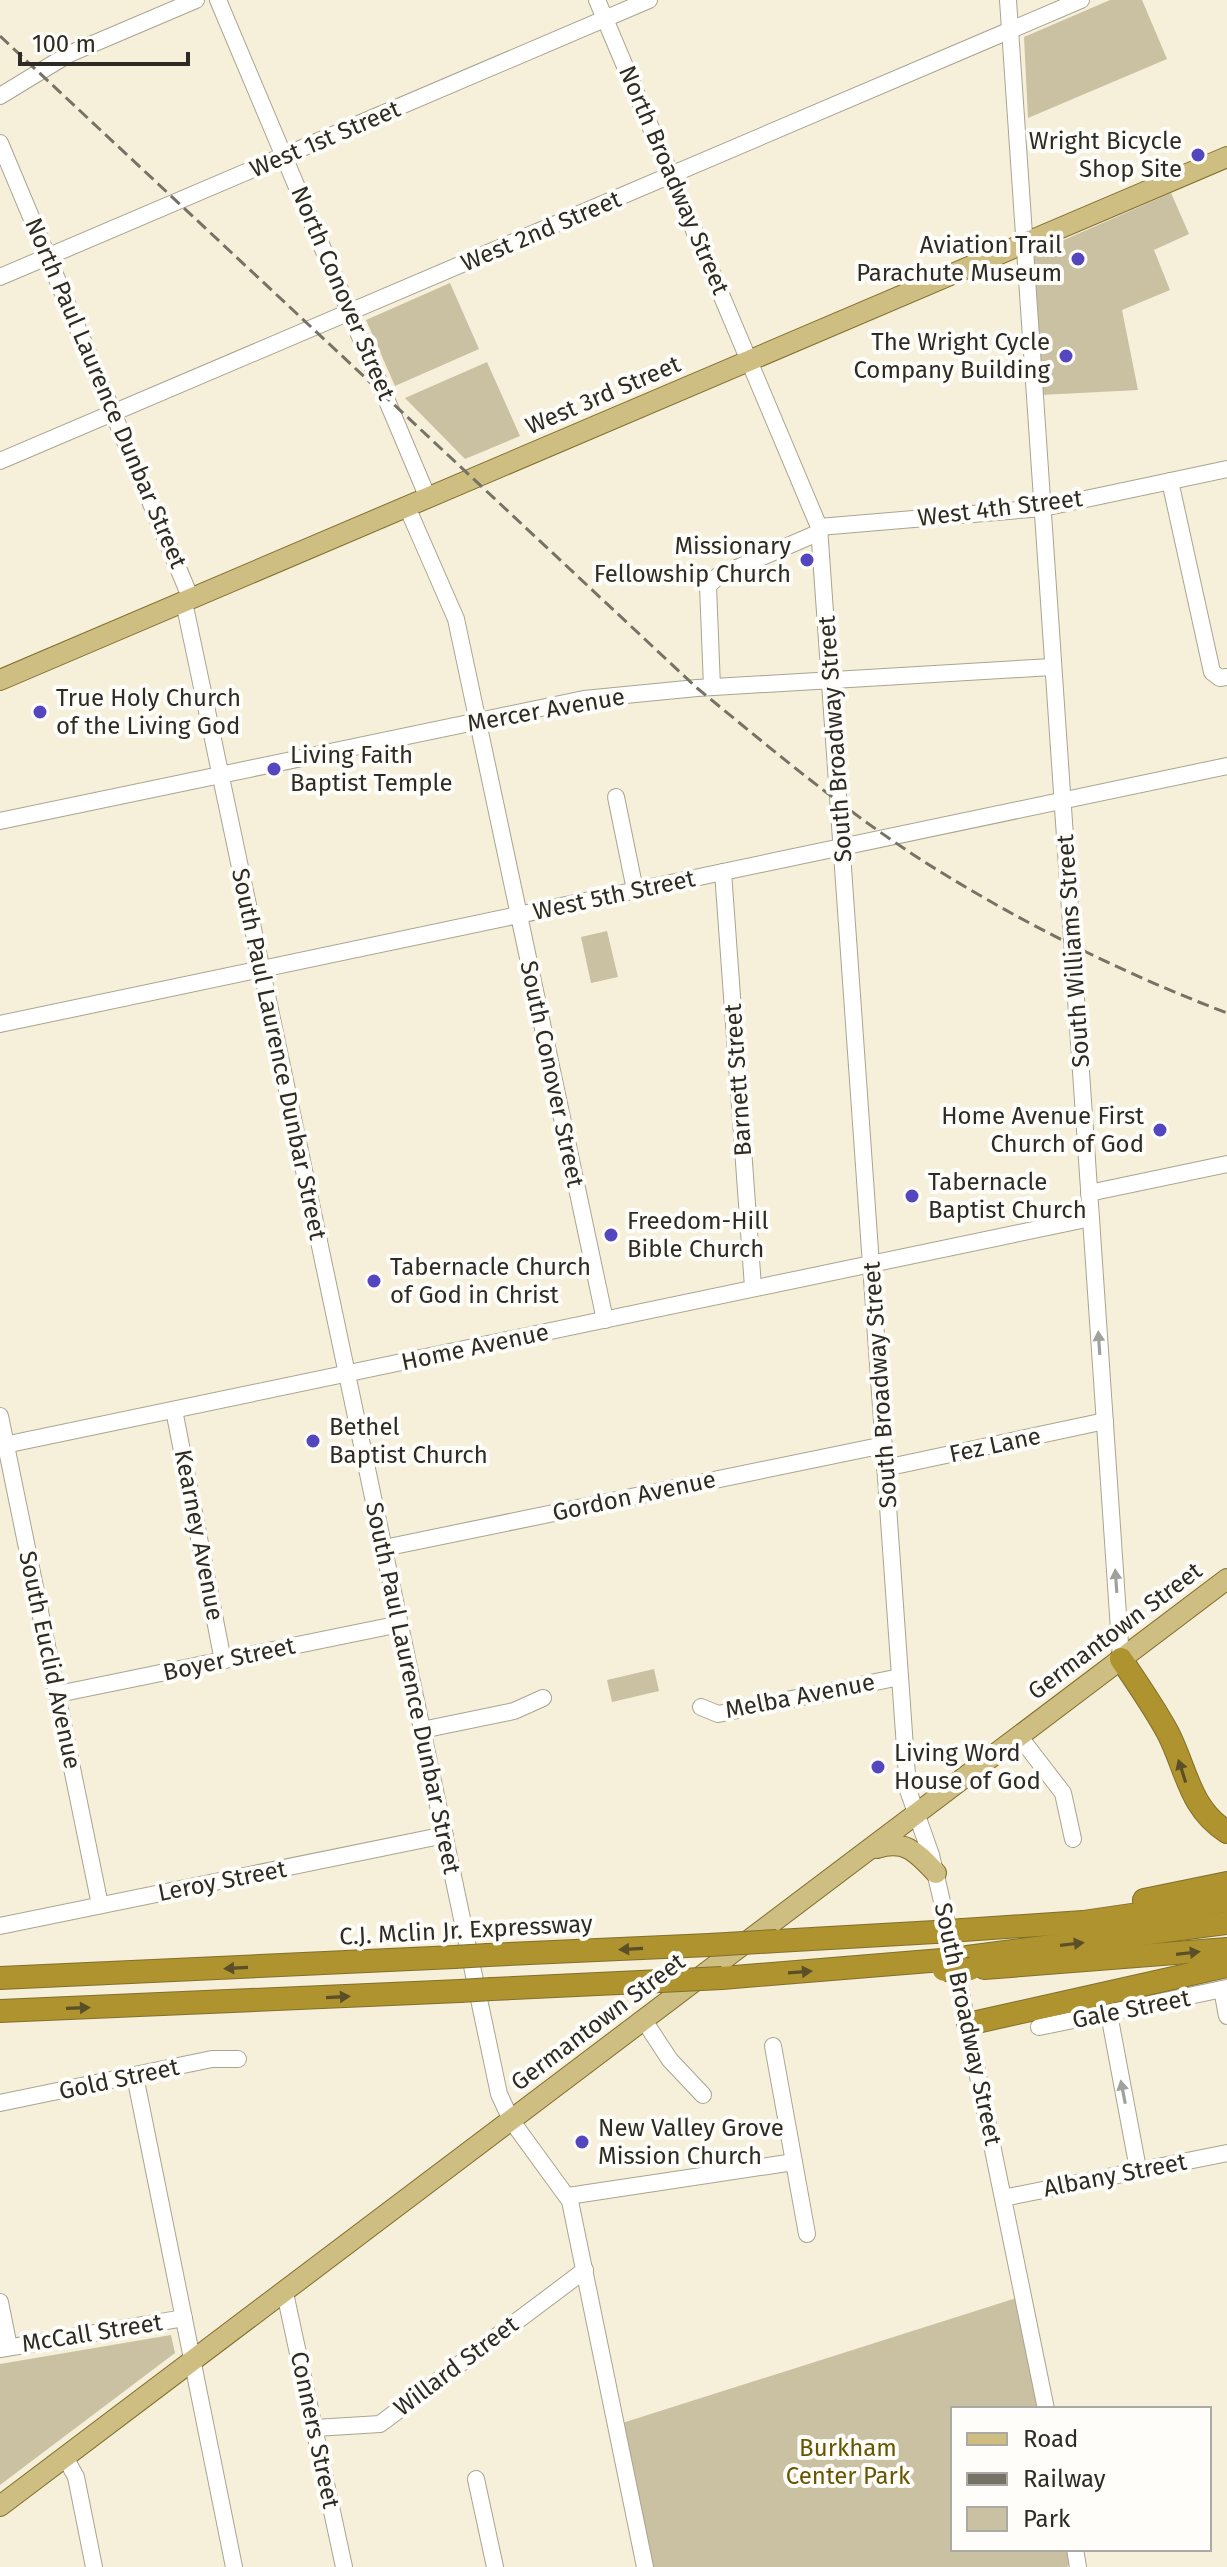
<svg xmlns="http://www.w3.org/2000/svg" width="1227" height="2567" font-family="'Fira Sans',sans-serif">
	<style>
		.green { fill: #cac1a2 }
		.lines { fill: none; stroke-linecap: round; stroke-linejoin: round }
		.minor-casing { stroke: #a9a490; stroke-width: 18 }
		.major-casing { stroke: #816f2b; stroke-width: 22 }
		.highway-casing { stroke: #816f2b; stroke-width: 24 }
		.minor { stroke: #fff; stroke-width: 16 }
		.major { stroke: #cebe82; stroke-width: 20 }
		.highway { stroke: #ae932f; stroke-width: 22 }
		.rail { stroke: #767265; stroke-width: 3; stroke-dasharray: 12 6; stroke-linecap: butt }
		.highway-bridge-casing { stroke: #816f2b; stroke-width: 24; stroke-linecap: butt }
		.highway-bridge { stroke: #ae932f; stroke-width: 22 }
		.oneway { fill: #a0a09c }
		.oneway2 { fill: #5a4f27 }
		.poi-dot { fill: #5446be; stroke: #fefdf9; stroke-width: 3 }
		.labels { text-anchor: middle; stroke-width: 8; stroke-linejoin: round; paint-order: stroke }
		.street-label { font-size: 24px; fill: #2d2b23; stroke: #fefdf9 }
		.poi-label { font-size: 24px; fill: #2d2b23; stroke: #fefdf9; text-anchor: start }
		.park-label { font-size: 24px; fill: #685501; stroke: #fefdf9 }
	</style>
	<rect width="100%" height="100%" fill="#f6f0db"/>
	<!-- green -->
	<g class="green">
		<path d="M1110 0H1142L1167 59 1028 118 1024 37Z"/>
		<path d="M1171 193 1189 234 1154 250 1170 290 1122 310 1138 390 1041 395 1034 253Z"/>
		<path d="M450 283 479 349 395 386 366 320Z"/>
		<path d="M487 362 520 436 465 459 405 398Z"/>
		<path d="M607 931 618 977 591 983 581 937Z"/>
		<path d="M654 1669 659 1691 612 1702 607 1680Z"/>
		<path d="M1023 2296 1046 2409H953V2549H1075L1076 2557 1067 2567H645L616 2425Z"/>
		<path d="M171 2335 175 2353 0 2485V2364Z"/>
	</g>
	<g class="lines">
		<!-- minor casing -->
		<g class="minor-casing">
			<g id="minor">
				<path d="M218 0 428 498"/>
				<path d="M597 0 819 527 908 1790 931 1855 944 1910 1046 2409"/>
				<path d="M1008 0 1121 1659"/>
				<path d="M0 96 69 54 196 0"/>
				<path d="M0 143 191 599"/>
				<path d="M0 277 649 0"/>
				<path d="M0 461 1081 0"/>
				<path d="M1170 481 1212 672 1220 678 1227 677"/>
				<path d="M407 507 456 619 605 1320"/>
				<path d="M819 527 1043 508 1227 469"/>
				<path d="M184 602 499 2094 511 2120 570 2201 645 2567"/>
				<path d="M712 687 708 586 718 576 820 532"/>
				<path d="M616 797 635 890"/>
				<path d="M0 821 584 699 697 688 1052 667"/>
				<path d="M723 872 753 1287"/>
				<path d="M0 1024 1227 766"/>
				<path d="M1089 1193 1227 1164"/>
				<path d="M174 1410 223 1661"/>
				<path d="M0 1416 100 1905"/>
				<path d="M0 1446 1091 1218"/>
				<path d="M885 1468 1105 1421"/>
				<path d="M384 1548 884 1445"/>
				<path d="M58 1694 400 1624"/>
				<path d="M701 1707 718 1714 900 1677"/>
				<path d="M422 1730 514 1711 543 1698"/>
				<path d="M1019 1736 1063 1793 1073 1839"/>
				<path d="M0 1926 445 1835"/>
				<path d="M1222 1989 1227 2016"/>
				<path d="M1109 2014 1138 2169"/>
				<path d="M643 2019 670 2060 703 2095"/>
				<path d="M1039 2027 1227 1988"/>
				<path d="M773 2046 807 2234"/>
				<path d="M135 2076 234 2567"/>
				<path d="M0 2103 212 2059H238"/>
				<path d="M568 2196 794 2162"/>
				<path d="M1003 2198 1227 2153"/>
				<path d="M285 2293 344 2567"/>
				<path d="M0 2302 9 2347"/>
				<path d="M0 2349 184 2318"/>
				<path d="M315 2428 380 2424 585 2270"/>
				<path d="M65 2457 76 2477 94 2567"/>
				<path d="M476 2479 495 2567"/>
				<path d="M1075 2549 1078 2567"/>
			</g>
		</g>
		<!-- major casing -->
		<g class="major-casing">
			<g id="major">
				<path d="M0 680 1227 157"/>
				<path d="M877 1848C906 1839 917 1853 936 1873"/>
				<path d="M0 2506 1227 1579"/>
			</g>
		</g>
		<!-- highway casing -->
		<g class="highway-casing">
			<g id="highway">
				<path d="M1121 1659C1137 1683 1154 1707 1168 1733 1187 1770 1189 1808 1227 1832"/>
				<path d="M1144 1900 1227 1883"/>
				<path d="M963 1930 1083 1922 1227 1901"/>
				<path d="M777 1941 935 1932"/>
				<path d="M488 1955 709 1945"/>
				<path d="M967 1957 1227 1923"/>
				<path d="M984 1968 1227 1949"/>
				<path d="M0 1978 454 1957"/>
				<path d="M722 1978 942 1960"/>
				<path d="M492 1989 640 1982"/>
				<path d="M0 2011 460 1991"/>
				<path d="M968 2024 1227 1966"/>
			</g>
		</g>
		<!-- minor -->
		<use href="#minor" class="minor"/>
		<!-- major -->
		<use href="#major" class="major"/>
		<!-- highway -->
		<use href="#highway" class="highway"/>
		<!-- rail -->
		<path class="rail" d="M0 36 697 688C775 752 853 818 939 871 1030 927 1127 975 1227 1013"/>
		<!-- highway-bridge casing -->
		<g class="highway-bridge-casing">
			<g id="highway-bridge">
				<path d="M935 1932 963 1930"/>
				<path d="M709 1945 777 1941"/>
				<path d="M454 1957 488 1955"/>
				<path d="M944 1970 970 1969"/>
				<path d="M640 1982 722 1978"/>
				<path d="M460 1991 492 1989"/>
			</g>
		</g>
		<!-- highway-bridge -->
		<use href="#highway-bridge" class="highway-bridge"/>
	</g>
	<!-- one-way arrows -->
	<defs><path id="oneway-solid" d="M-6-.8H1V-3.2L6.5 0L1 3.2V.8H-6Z" transform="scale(2)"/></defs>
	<g class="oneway">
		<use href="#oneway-solid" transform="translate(1099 1343) rotate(-94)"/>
		<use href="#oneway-solid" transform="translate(1116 1581) rotate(-94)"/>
		<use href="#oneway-solid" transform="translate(1123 2092) rotate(-101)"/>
	</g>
	<g class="oneway2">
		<use href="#oneway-solid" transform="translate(1182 1771) rotate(-108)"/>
		<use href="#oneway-solid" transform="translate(1072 1944) rotate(-7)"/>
		<use href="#oneway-solid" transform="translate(631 1949) rotate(177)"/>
		<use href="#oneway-solid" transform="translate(1188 1953) rotate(-7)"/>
		<use href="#oneway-solid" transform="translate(236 1968) rotate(177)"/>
		<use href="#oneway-solid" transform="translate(800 1972) rotate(-4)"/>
		<use href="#oneway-solid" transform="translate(338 1997) rotate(-3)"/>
		<use href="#oneway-solid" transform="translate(78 2008) rotate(-2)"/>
	</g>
	<!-- markers -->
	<g class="poi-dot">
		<circle cx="1198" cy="155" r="8"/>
		<circle cx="1078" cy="259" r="8"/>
		<circle cx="1066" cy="356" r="8"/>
		<circle cx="807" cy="560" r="8"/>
		<circle cx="40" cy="712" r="8"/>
		<circle cx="274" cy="769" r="8"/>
		<circle cx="1160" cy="1130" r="8"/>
		<circle cx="912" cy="1196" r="8"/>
		<circle cx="611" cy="1235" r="8"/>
		<circle cx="374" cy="1281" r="8"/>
		<circle cx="313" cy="1441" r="8"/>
		<circle cx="878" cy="1767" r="8"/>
		<circle cx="582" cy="2142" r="8"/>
	</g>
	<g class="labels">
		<!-- street labels -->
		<g class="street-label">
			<text transform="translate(325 139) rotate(-23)" y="8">West 1st Street</text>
			<text transform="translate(674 180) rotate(67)" y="8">North Broadway Street</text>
			<text transform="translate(541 231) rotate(-23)" y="8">West 2nd Street</text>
			<text transform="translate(343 293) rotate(67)" y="8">North Conover Street</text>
			<text transform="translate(106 393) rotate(67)" y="8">North Paul Laurence Dunbar Street</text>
			<text transform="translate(603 395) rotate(-23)" y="8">West 3rd Street</text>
			<text transform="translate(1000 508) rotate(-7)" y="8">West 4th Street</text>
			<text transform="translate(546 710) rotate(-10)" y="8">Mercer Avenue</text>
			<text transform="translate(835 739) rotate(-94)" y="8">South Broadway Street</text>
			<text transform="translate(614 895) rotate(-12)" y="8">West 5th Street</text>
			<text transform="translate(1073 951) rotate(-94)" y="8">South Williams Street</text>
			<text transform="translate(279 1054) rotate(78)" y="8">South Paul Laurence Dunbar Street</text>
			<text transform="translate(552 1074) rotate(78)" y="8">South Conover Street</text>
			<text transform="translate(738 1080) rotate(-94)" y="8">Barnett Street</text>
			<text transform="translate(475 1347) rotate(-12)" y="8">Home Avenue</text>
			<text transform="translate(880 1385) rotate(-94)" y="8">South Broadway Street</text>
			<text transform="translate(995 1445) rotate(-12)" y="8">Fez Lane</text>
			<text transform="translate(634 1496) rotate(-12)" y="8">Gordon Avenue</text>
			<text transform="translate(199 1535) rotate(79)" y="8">Kearney Avenue</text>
			<text transform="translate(1115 1631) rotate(-37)" y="8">Germantown Street</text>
			<text transform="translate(229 1659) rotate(-12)" y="8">Boyer Street</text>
			<text transform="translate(50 1660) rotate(78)" y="8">South Euclid Avenue</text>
			<text transform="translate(413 1688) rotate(78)" y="8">South Paul Laurence Dunbar Street</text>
			<text transform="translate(800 1696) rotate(-11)" y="8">Melba Avenue</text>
			<text transform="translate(222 1881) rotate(-11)" y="8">Leroy Street</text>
			<text transform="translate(466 1930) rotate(-3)" y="8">C.J. Mclin Jr. Expressway</text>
			<text transform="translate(1131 2009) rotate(-11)" y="8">Gale Street</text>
			<text transform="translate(598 2022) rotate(-37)" y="8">Germantown Street</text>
			<text transform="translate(968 2024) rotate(78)" y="8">South Broadway Street</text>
			<text transform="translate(119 2079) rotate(-12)" y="8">Gold Street</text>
			<text transform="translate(1115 2175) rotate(-11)" y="8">Albany Street</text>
			<text transform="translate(92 2333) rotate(-9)" y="8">McCall Street</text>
			<text transform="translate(456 2366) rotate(-37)" y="8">Willard Street</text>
			<text transform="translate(315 2430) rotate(78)" y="8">Conners Street</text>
		</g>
		<!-- poi labels -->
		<g class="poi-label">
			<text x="1182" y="149" text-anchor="end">Wright Bicycle<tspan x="1182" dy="28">Shop Site</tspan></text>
			<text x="1062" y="253" text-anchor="end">Aviation Trail<tspan x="1062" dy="28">Parachute Museum</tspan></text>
			<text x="1050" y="350" text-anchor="end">The Wright Cycle<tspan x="1050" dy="28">Company Building</tspan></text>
			<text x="791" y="554" text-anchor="end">Missionary<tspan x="791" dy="28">Fellowship Church</tspan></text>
			<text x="56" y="706">True Holy Church<tspan x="56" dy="28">of the Living God</tspan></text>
			<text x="290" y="763">Living Faith<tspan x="290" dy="28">Baptist Temple</tspan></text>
			<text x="1144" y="1124" text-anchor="end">Home Avenue First<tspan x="1144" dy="28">Church of God</tspan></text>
			<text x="928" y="1190">Tabernacle<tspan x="928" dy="28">Baptist Church</tspan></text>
			<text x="627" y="1229">Freedom-Hill<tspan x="627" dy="28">Bible Church</tspan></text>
			<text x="390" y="1275">Tabernacle Church<tspan x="390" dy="28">of God in Christ</tspan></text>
			<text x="329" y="1435">Bethel<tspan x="329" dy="28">Baptist Church</tspan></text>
			<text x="894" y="1761">Living Word<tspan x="894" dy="28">House of God</tspan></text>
			<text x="598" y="2136">New Valley Grove<tspan x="598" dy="28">Mission Church</tspan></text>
		</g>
		<!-- park labels -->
		<g class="park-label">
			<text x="848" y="2456">Burkham<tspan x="848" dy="28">Center Park</tspan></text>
		</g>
	</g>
	<!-- legend -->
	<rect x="951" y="2407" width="260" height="144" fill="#fefdf9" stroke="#aaa9a3" stroke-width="2"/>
	<rect x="967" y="2433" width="40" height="12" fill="#cebe82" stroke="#aaa9a3" stroke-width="2"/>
	<text x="1023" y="2447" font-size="24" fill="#2d2b23">Road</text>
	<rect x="967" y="2473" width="40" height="12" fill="#767265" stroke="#aaa9a3" stroke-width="2"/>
	<text x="1023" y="2487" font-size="24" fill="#2d2b23">Railway</text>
	<rect x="967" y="2507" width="40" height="24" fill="#cac1a2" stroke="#aaa9a3" stroke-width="2"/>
	<text x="1023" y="2527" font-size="24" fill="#2d2b23">Park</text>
	<!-- scale -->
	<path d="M20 52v12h168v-12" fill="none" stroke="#2d2b23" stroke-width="4"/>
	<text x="32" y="52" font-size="24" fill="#2d2b23" stroke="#fefdf9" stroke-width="6" paint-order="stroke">100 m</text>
</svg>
